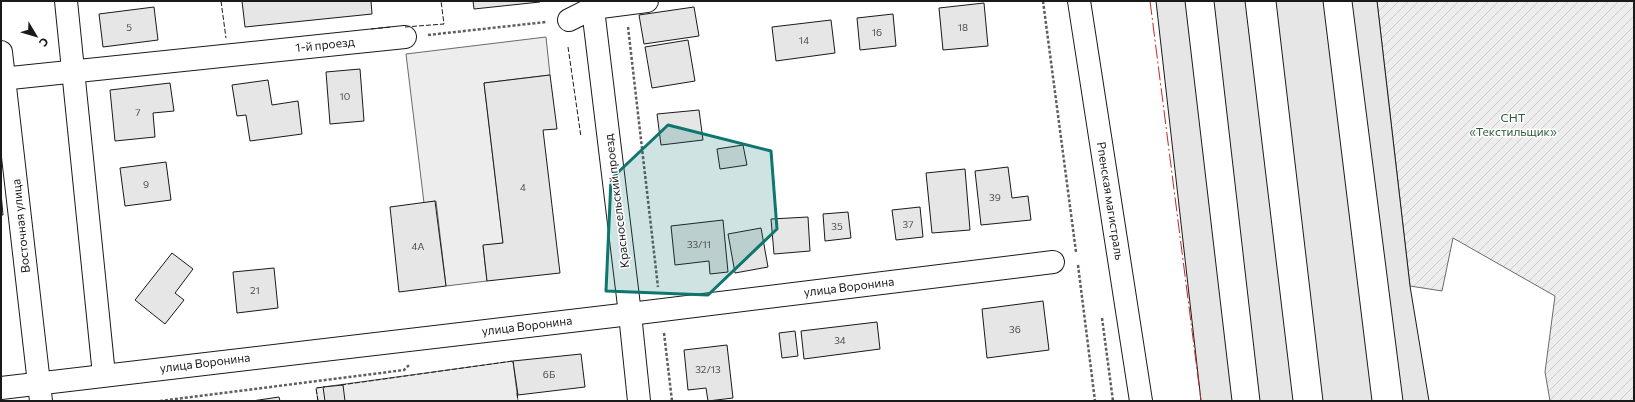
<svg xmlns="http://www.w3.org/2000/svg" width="1635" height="402" font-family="Commissioner,sans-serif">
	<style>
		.garden { fill: url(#garden-furrows); stroke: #6a6a6a }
		.built { fill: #ededed; stroke: #6a6a6a }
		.building { fill: #e6e6e6; stroke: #1a1a1a }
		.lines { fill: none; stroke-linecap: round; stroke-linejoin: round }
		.minor-casing { stroke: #1a1a1a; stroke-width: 24 }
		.tertiary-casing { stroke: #1a1a1a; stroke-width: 24 }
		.secondary-casing { stroke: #1a1a1a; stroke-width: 24 }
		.path { stroke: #5f5f5f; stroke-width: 2.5; stroke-dasharray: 3 2; stroke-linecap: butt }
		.minor { stroke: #fff; stroke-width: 22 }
		.tertiary { stroke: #fff; stroke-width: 22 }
		.secondary { stroke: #fff; stroke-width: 22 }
		.fence { stroke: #1a1a1a; stroke-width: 1; stroke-dasharray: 5 2; stroke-linecap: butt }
		.power { stroke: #c62828; stroke-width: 1; stroke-dasharray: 14 3 2 3; stroke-linecap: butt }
		.marked { fill: #0f766e; fill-opacity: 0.2; stroke: #0f766e; stroke-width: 3; stroke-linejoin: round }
		.labels { text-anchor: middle; stroke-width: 3; stroke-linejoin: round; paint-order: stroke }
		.number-label { font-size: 10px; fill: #4d4d4d }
		.street-label { font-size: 12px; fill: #1a1a1a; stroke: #fff }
		.park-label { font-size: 12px; fill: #2b5a34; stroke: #fff }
	</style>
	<defs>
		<pattern id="garden-furrows" width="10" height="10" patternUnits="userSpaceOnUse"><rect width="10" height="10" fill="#ededed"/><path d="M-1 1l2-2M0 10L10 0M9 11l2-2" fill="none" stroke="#cbcbcb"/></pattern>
	</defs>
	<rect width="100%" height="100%" fill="#fff"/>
	<!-- garden -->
	<path class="garden" d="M1377 1H1634V401H1550L1545 372 1555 296 1453 238 1442 291 1410 286Z"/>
	<!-- built -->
	<g class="built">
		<path d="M546 37 550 75 484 83 503 243 483 246 487 281 446 286 436 201 424 203 406 54Z"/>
		<path d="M513 361 518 401H318L316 388Z"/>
	</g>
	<!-- building -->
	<g class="building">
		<path d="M242 1H371L372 14 245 27Z"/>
		<path d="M473 1H540V2L474 9Z"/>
		<path d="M1156 1H1185L1232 401H1201Z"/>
		<path d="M1214 1H1245L1293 401H1260Z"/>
		<path d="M1276 1H1323L1372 401H1323Z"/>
		<path d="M1352 1H1377L1410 286 1429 401H1403Z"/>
		<path d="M984 3 988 46 943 50 939 8Z"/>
		<path d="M154 7 158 40 103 47 99 14Z"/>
		<path d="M694 7 699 36 644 44 639 15Z"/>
		<path d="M893 14 896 46 860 50 857 18Z"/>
		<path d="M831 20 835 53 776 61 772 27Z"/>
		<path d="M688 40 695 81 652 88 645 47Z"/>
		<path d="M360 69 364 121 330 124 326 72Z"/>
		<path d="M550 75 557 129 543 130 560 273 487 281 483 245 503 243 484 83Z"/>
		<path d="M268 80 272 105 298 101 302 134 250 141 246 115 237 116 232 85Z"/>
		<path d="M170 83 174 111 153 113 155 137 115 141 110 90Z"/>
		<path d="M699 110 703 140 661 145 657 114Z"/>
		<path d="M743 145 747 165 720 169 717 149Z"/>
		<path d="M166 162 171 200 125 206 120 168Z"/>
		<path d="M1008 167 1012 198 1028 196 1031 220 981 225 975 171Z"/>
		<path d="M965 169 970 230 932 233 926 173Z"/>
		<path d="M1 193 3 215H1Z"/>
		<path d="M435 201 446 286 399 292 390 207Z"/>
		<path d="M920 207 923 237 896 240 892 210Z"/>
		<path d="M848 212 851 238 825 241 823 214Z"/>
		<path d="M808 217 810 251 774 254 771 219Z"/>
		<path d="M723 220 728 272 710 274 709 261 675 265 671 226Z"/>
		<path d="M761 228 768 267 735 273 728 234Z"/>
		<path d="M172 253 193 269 175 293 184 300 165 324 135 300Z"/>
		<path d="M274 268 278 308 237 313 233 272Z"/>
		<path d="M1043 301 1049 350 987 358 982 309Z"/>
		<path d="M877 322 880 349 804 359 801 331Z"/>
		<path d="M795 331 798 356 782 358 779 333Z"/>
		<path d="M727 345 733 398 708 401 706 388 688 390 684 350Z"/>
		<path d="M581 354 585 387 518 395 513 361Z"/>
		<path d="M343 385 345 401H325L323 387Z"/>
		<path d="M279 397 280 401H252Z"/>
	</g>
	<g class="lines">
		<!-- minor casing -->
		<g class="minor-casing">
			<g id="minor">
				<path d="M66 1 104 375"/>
				<path d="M569 20 593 8 647 1"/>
				<path d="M1 52 41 401"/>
				<path d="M1 79 405 37"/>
				<path d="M1 388 630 314 1053 262"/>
			</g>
		</g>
		<!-- tertiary casing -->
		<g class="tertiary-casing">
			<path id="tertiary" d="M592 1 630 314 639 401"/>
		</g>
		<!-- secondary casing -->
		<g class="secondary-casing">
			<path id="secondary" d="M1079 1 1141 401"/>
		</g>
		<!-- path -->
		<g class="path">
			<path d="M1043 1 1076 252"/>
			<path d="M628 27 658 287"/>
			<path d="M428 35 546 22"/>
			<path d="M1078 265 1095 401"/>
			<path d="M1102 318 1113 401"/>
			<path d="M664 333 672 401"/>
			<path d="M160 401 404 370 409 365"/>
		</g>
		<!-- minor -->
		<use href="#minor" class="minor"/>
		<!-- tertiary -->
		<use href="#tertiary" class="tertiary"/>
		<!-- secondary -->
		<use href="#secondary" class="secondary"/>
		<!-- fence -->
		<g class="fence">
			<path d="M221 1 226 38"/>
			<path d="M405 27 444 24 441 1"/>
			<path d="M371 29 391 27"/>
			<path d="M568 47 581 137"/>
			<path d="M341 385 513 361V363"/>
			<path d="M517 393 518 401"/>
			<path d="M318 401 316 388 325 387"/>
		</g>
		<!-- power -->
		<path class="power" d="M1150 1 1201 401"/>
	</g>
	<!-- marked area -->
	<path class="marked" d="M668 125 771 151 777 229 708 295 606 291 611 179Z"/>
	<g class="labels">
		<!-- number labels -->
		<g class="number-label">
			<text x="129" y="31">5</text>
			<text x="963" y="31">18</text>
			<text x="877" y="36">16</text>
			<text x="804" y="44">14</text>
			<text x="345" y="100">10</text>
			<text x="138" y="116">7</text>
			<text x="146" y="188">9</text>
			<text x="523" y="191">4</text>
			<text x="995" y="201">39</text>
			<text x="908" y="228">37</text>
			<text x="837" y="230">35</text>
			<text x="699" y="248">33/11</text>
			<text x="418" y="250">4А</text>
			<text x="255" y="294">21</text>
			<text x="1015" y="333">36</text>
			<text x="840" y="344">34</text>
			<text x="708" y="373">32/13</text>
			<text x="549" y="378">6Б</text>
		</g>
		<!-- street labels -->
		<g class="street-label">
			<text transform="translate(325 45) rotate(-6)" y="4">1-й проезд</text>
			<text transform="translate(617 201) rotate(-97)" y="4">Красносельский проезд</text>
			<text transform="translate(1110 201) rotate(81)" y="4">Рпенская магистраль</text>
			<text transform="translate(21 226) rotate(-96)" y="4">Восточная улица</text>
			<text transform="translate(849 287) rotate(-7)" y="4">улица Воронина</text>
			<text transform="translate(527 326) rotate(-7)" y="4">улица Воронина</text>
			<text transform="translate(205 363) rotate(-7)" y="4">улица Воронина</text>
		</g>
		<!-- park labels -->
		<g class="park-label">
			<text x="1513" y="122">СНТ<tspan x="1513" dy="14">«Текстильщик»</tspan></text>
		</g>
	</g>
	<!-- border -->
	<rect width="1635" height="402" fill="none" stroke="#1a1a1a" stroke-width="4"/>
	<!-- north arrow -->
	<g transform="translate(36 36) rotate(128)" stroke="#ffffff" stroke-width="3" paint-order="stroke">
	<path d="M0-3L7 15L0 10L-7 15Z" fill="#1a1a1a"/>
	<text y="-6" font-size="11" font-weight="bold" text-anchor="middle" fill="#1a1a1a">С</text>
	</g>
</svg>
